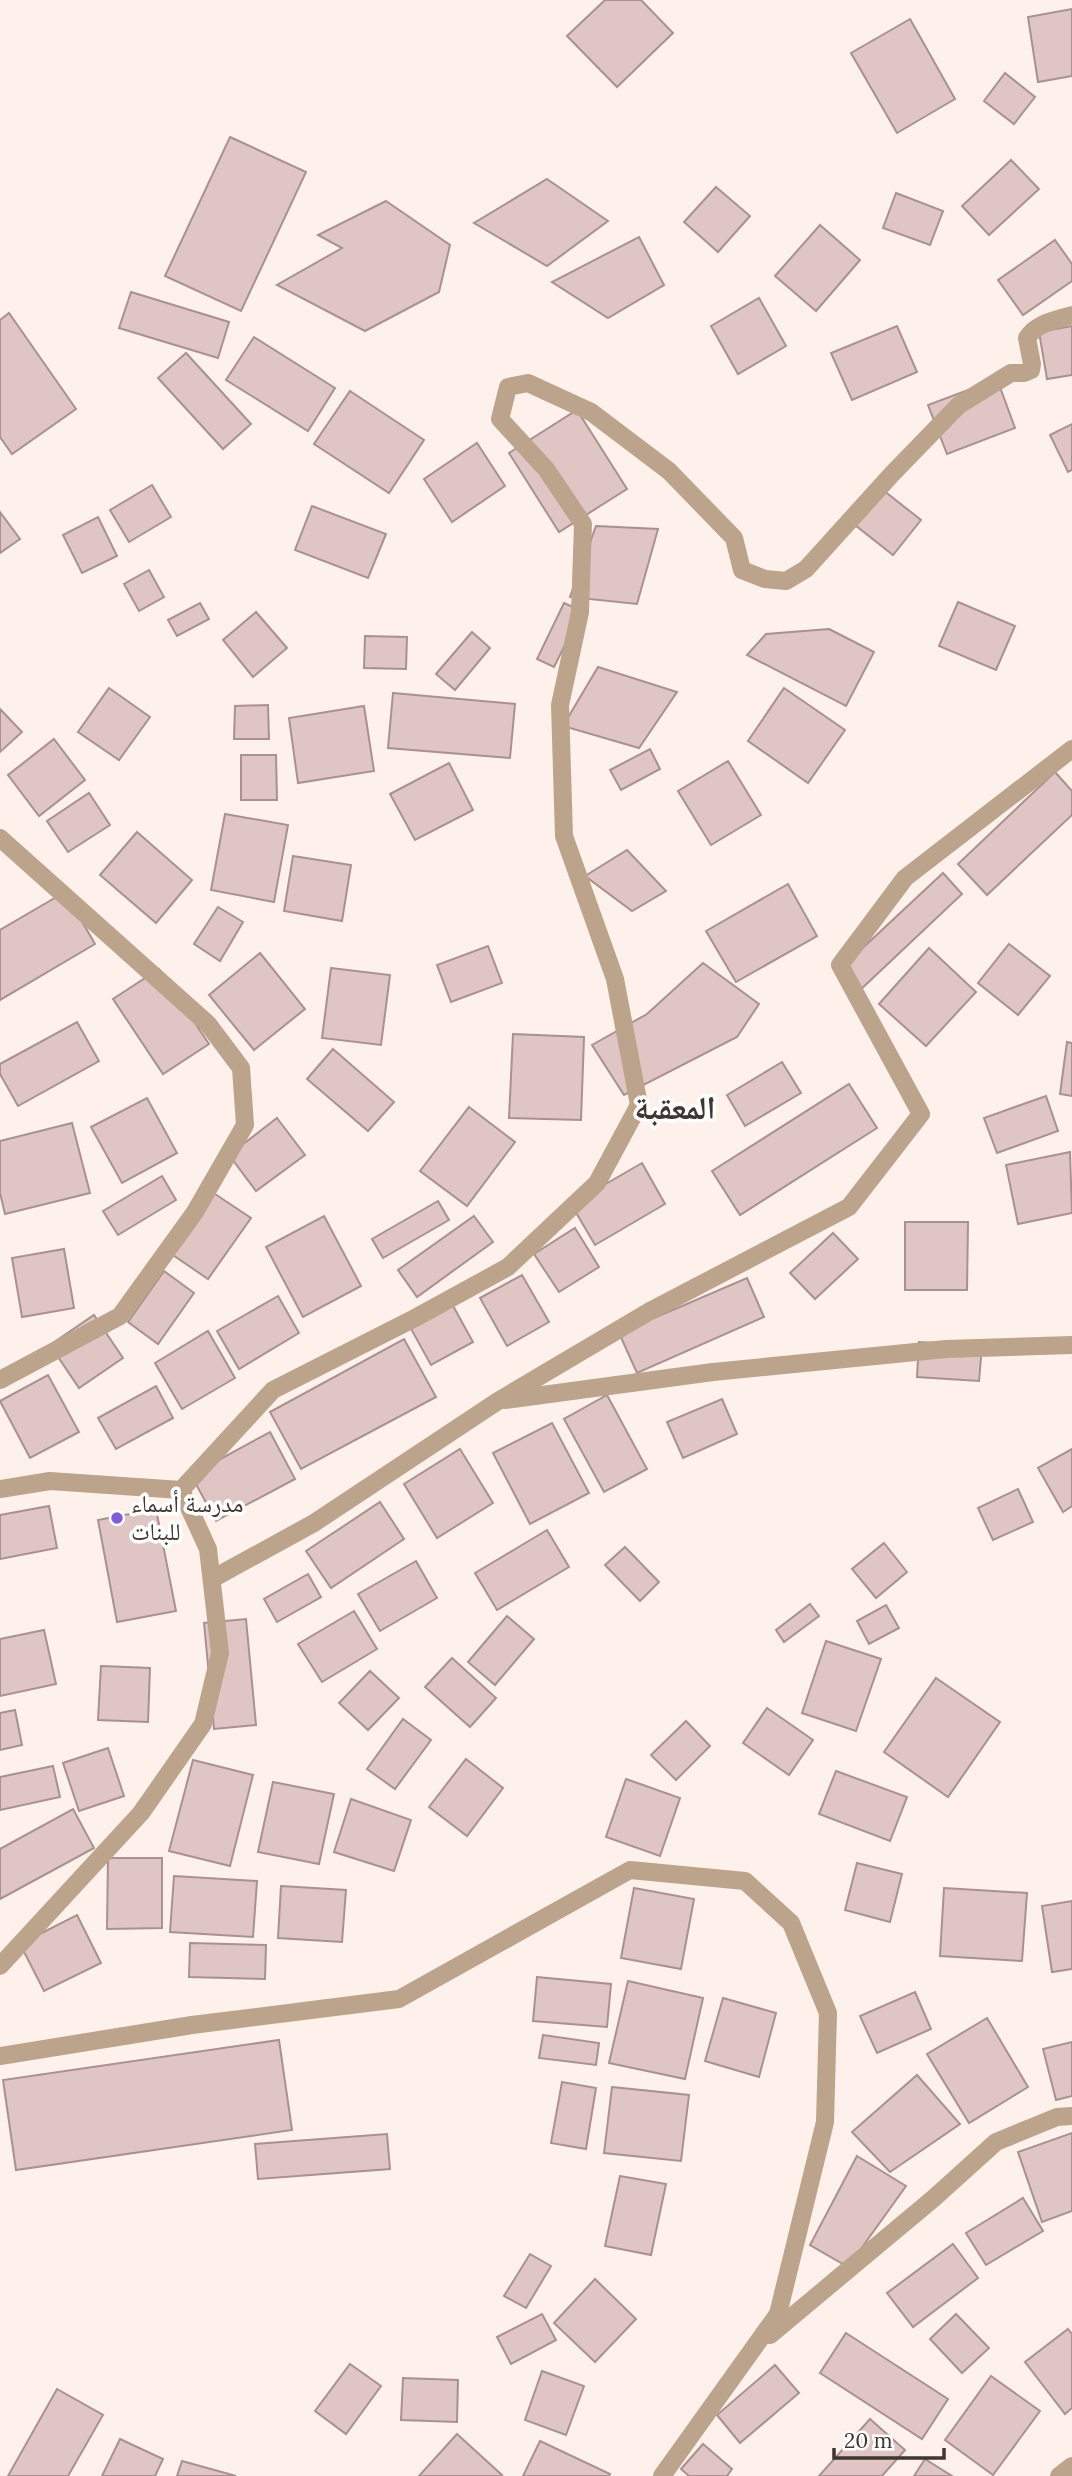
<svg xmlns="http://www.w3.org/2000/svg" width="1072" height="2476" font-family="Lora,'Noto Naskh Arabic',serif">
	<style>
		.building { fill: #dfc6c5; stroke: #a99190; stroke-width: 2 }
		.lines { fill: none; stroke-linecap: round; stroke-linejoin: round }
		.minor { stroke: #bca38b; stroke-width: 18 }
		.poi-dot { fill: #825cd6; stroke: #fff; stroke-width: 2.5 }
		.labels { text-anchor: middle; stroke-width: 7; stroke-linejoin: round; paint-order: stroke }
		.poi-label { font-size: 24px; fill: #3f3632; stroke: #fff; text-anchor: start }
		.district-label { font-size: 32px; font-weight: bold; fill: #3f3632; stroke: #fff }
	</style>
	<rect width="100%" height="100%" fill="#fef0ea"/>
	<!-- building -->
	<g class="building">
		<path d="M605 0H641L673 33 617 87 567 36Z"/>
		<path d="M1072 9V76L1038 82 1028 17Z"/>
		<path d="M910 19 955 99 897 133 851 53Z"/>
		<path d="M1005 73 1035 97 1014 124 984 101Z"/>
		<path d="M230 137 306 172 241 311 165 276Z"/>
		<path d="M1011 160 1039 189 989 235 962 206Z"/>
		<path d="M547 179 608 221 547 266 474 223Z"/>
		<path d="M716 187 750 216 718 252 684 222Z"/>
		<path d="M896 193 943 211 930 245 883 228Z"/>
		<path d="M386 201 450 245 439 292 365 331 277 285 342 248 318 235Z"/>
		<path d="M820 225 860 260 816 311 775 276Z"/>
		<path d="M639 237 664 285 608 318 552 282Z"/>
		<path d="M1055 240 1072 264V281L1023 315 998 280Z"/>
		<path d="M131 292 229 322 218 358 119 328Z"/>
		<path d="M759 298 786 346 738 374 711 326Z"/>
		<path d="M9 313 76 409 12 454 0 437V320Z"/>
		<path d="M897 326 917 372 852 400 831 353Z"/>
		<path d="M1072 326V375L1047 379 1039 332Z"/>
		<path d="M254 337 335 388 308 431 226 380Z"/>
		<path d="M186 353 251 424 223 449 158 378Z"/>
		<path d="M997 379 1015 428 947 454 928 405Z"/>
		<path d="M350 391 424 440 389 493 314 444Z"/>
		<path d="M577 410 627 489 559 532 509 453Z"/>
		<path d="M1072 424V470L1068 472 1050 435Z"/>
		<path d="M477 443 505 486 452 522 424 479Z"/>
		<path d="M152 485 171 517 129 542 110 510Z"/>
		<path d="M883 490 921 520 893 555 855 525Z"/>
		<path d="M312 506 386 534 368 578 295 550Z"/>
		<path d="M0 512 20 539 0 553Z"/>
		<path d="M98 517 117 556 82 573 63 535Z"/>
		<path d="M596 526 658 529 637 604 570 597Z"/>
		<path d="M149 570 164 597 139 611 124 584Z"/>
		<path d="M958 602 1015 626 996 670 939 646Z"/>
		<path d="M200 603 209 619 177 636 168 620Z"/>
		<path d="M564 603 582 611 554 667 537 659Z"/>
		<path d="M256 612 287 648 253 677 223 640Z"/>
		<path d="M829 629 874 652 846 706 747 655 766 634Z"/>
		<path d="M472 632 490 648 455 690 436 674Z"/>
		<path d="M365 636 407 637 406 669 364 668Z"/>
		<path d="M598 667 677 692 639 748 563 726Z"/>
		<path d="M109 688 150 717 119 760 78 732Z"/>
		<path d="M784 688 845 730 808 783 748 741Z"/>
		<path d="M393 693 515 704 510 758 388 748Z"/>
		<path d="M268 705 269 739H234L235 706Z"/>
		<path d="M364 706 374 771 298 783 289 718Z"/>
		<path d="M0 709 22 732 0 752Z"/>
		<path d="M54 739 85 780 39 816 8 775Z"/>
		<path d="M650 749 660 769 621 790 610 770Z"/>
		<path d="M241 755H276L277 800H241Z"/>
		<path d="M728 761 761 815 711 845 678 791Z"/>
		<path d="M449 763 473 810 415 840 390 794Z"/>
		<path d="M1055 772 1072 791V815L987 895 958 864Z"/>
		<path d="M89 793 110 825 68 852 47 821Z"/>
		<path d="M225 814 288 825 274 902 211 890Z"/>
		<path d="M137 832 192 880 156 923 100 875Z"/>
		<path d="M627 850 666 891 632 911 585 876Z"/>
		<path d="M293 856 351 865 342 921 284 911Z"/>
		<path d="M943 873 962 894 858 992 838 971Z"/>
		<path d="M788 884 817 936 736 982 706 931Z"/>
		<path d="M65 892 95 944 0 1000V930Z"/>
		<path d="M218 907 243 922 220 961 194 944Z"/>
		<path d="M1009 944 1050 976 1018 1015 978 983Z"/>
		<path d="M488 946 502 983 451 1002 437 965Z"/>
		<path d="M929 948 976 992 926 1046 879 1004Z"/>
		<path d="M260 953 305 1009 254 1050 209 995Z"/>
		<path d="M703 963 759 1004 737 1037 624 1095 592 1045 647 1014Z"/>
		<path d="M331 968 390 975 381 1045 322 1038Z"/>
		<path d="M159 969 209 1044 163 1074 113 999Z"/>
		<path d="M77 1022 99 1061 18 1106 0 1074V1064Z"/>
		<path d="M513 1034 584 1037 581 1120 509 1118Z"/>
		<path d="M1067 1042 1072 1043V1096L1060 1094Z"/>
		<path d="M333 1049 394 1102 368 1131 307 1079Z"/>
		<path d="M782 1062 801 1093 745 1126 727 1095Z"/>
		<path d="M849 1084 877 1128 740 1215 712 1171Z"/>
		<path d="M1046 1096 1058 1131 997 1153 984 1118Z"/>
		<path d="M147 1098 177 1153 122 1183 91 1127Z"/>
		<path d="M469 1107 515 1142 467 1206 420 1171Z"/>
		<path d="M277 1118 305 1155 256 1191 229 1155Z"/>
		<path d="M72 1123 90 1193 5 1214 0 1193V1141Z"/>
		<path d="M1070 1152 1072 1213 1018 1224 1006 1165Z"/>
		<path d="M642 1163 665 1204 595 1245 571 1204Z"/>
		<path d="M162 1176 176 1200 118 1235 103 1211Z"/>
		<path d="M209 1190 251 1218 208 1279 167 1251Z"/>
		<path d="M438 1201 449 1220 383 1258 372 1239Z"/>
		<path d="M324 1216 361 1286 303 1317 266 1247Z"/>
		<path d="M474 1216 493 1242 417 1297 398 1270Z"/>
		<path d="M905 1222H968L967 1290H905Z"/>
		<path d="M575 1228 599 1267 559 1292 534 1254Z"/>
		<path d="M833 1233 858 1259 815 1299 790 1273Z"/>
		<path d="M64 1249 74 1308 22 1317 12 1258Z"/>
		<path d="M164 1271 194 1293 158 1344 128 1322Z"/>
		<path d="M522 1275 549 1322 507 1346 480 1298Z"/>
		<path d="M747 1278 764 1317 637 1373 619 1333Z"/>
		<path d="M278 1296 299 1333 239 1369 217 1331Z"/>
		<path d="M452 1304 473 1342 431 1365 410 1327Z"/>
		<path d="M94 1315 123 1358 79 1388 50 1345Z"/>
		<path d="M208 1331 235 1378 182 1409 155 1363Z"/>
		<path d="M404 1339 436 1397 301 1469 270 1412Z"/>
		<path d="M919 1342 982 1346 979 1381 917 1377Z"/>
		<path d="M48 1375 79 1432 30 1458 0 1401Z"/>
		<path d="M156 1386 173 1418 116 1449 98 1418Z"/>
		<path d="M607 1395 647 1469 604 1492 564 1419Z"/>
		<path d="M722 1399 737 1434 683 1458 667 1422Z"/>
		<path d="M552 1423 589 1493 530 1524 493 1453Z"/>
		<path d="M270 1432 295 1479 216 1521 191 1475Z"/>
		<path d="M460 1449 493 1503 437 1538 404 1484Z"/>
		<path d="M1072 1449V1506L1063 1512 1038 1468Z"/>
		<path d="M1018 1489 1033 1522 993 1540 978 1508Z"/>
		<path d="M380 1502 404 1539 331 1588 306 1551Z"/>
		<path d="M49 1506 57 1548 0 1559V1515Z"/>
		<path d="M156 1509 176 1611 117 1622 98 1520Z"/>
		<path d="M547 1530 569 1567 497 1610 475 1573Z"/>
		<path d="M884 1543 907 1572 876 1598 852 1569Z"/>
		<path d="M625 1547 659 1582 640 1601 605 1565Z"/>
		<path d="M416 1561 437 1598 380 1631 358 1594Z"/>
		<path d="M308 1574 321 1597 277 1622 264 1599Z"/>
		<path d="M810 1604 819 1616 784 1642 776 1630Z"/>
		<path d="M886 1605 899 1628 869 1644 857 1621Z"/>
		<path d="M354 1611 377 1649 322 1682 298 1644Z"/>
		<path d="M507 1616 534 1639 495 1685 468 1662Z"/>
		<path d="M246 1619 256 1725 214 1729 204 1623Z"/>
		<path d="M44 1630 56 1684 0 1696V1639Z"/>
		<path d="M826 1641 881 1659 856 1731 802 1713Z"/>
		<path d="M452 1658 496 1698 470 1727 425 1687Z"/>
		<path d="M101 1666 150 1668 148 1722 98 1720Z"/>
		<path d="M370 1671 399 1698 368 1730 339 1703Z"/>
		<path d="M936 1678 1000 1722 948 1797 884 1752Z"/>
		<path d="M767 1708 813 1740 789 1775 743 1743Z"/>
		<path d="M15 1710 22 1745 0 1750V1713Z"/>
		<path d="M403 1719 431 1740 395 1789 367 1769Z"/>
		<path d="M686 1721 710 1746 676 1780 651 1755Z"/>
		<path d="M108 1748 124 1796 79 1811 63 1763Z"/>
		<path d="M466 1759 503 1788 467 1836 429 1807Z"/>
		<path d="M193 1760 253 1775 230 1866 169 1851Z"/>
		<path d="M53 1766 60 1797 0 1810V1777Z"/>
		<path d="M836 1771 907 1797 890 1841 819 1814Z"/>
		<path d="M626 1779 680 1798 660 1856 606 1837Z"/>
		<path d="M273 1782 334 1794 319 1864 258 1852Z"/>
		<path d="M351 1799 411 1820 394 1871 334 1852Z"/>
		<path d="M73 1809 94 1848 0 1899V1849Z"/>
		<path d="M108 1858H162V1928L107 1929Z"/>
		<path d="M857 1863 902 1874 890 1922 845 1910Z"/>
		<path d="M174 1876 257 1881 253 1937 170 1932Z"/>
		<path d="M281 1886 346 1890 342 1942 278 1938Z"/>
		<path d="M634 1888 694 1899 681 1969 621 1958Z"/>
		<path d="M944 1888 1027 1893 1022 1961 940 1956Z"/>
		<path d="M1072 1901V1969L1052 1972 1042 1906Z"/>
		<path d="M77 1915 101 1963 44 1991 20 1944Z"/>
		<path d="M190 1943 266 1945 265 1979 189 1977Z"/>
		<path d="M537 1977 611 1984 607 2027 533 2021Z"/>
		<path d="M628 1981 703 1998 685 2079 609 2063Z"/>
		<path d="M915 1992 931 2029 877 2053 860 2016Z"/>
		<path d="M723 1998 776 2013 759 2077 705 2061Z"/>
		<path d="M987 2018 1028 2087 969 2123 927 2054Z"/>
		<path d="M543 2035 599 2043 596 2065 539 2058Z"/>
		<path d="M279 2040 292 2130 16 2170 3 2080Z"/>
		<path d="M1072 2042V2096L1056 2100 1043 2049Z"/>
		<path d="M917 2075 960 2124 890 2172 852 2132Z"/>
		<path d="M562 2082 596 2088 586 2149 551 2143Z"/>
		<path d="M612 2087 689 2095 681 2161 604 2153Z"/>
		<path d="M1072 2133V2211L1042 2222 1018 2152Z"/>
		<path d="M387 2134 390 2169 258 2179 255 2144Z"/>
		<path d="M857 2156 906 2186 848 2267 810 2245Z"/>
		<path d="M620 2176 666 2184 651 2255 605 2246Z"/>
		<path d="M1023 2198 1043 2231 986 2265 966 2233Z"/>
		<path d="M953 2244 978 2278 913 2327 887 2293Z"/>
		<path d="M530 2254 551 2266 526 2308 504 2296Z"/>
		<path d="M595 2279 636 2319 595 2362 554 2323Z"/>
		<path d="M542 2314 556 2340 511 2364 497 2337Z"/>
		<path d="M956 2314 989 2348 962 2373 930 2339Z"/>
		<path d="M1068 2329 1072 2334V2408L1065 2414 1025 2362Z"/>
		<path d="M846 2333 948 2399 922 2439 820 2373Z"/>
		<path d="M350 2364 381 2386 346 2434 315 2411Z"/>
		<path d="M775 2365 799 2393 740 2443 717 2415Z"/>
		<path d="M542 2371 584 2386 566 2435 525 2420Z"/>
		<path d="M991 2376 1040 2411 993 2475 945 2440Z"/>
		<path d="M403 2378 458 2380 457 2422 401 2420Z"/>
		<path d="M57 2389 103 2415 68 2476H8Z"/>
		<path d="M870 2419 905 2450 882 2476H819Z"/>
		<path d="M457 2434 502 2475 500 2476H419Z"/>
		<path d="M120 2439 163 2459 155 2476H102Z"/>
		<path d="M540 2441 610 2474 609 2476H523Z"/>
		<path d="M703 2444 732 2469 727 2476H689L681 2469Z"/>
		<path d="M925 2459 952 2476H914Z"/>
		<path d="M182 2461 236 2476H177Z"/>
	</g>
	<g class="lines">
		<!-- minor -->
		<g class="minor">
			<path d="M0 838 208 1024 241 1068 245 1125 195 1212 120 1316 0 1380"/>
			<path d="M505 1400 713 1372 946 1349 1072 1345"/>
			<path d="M0 1489 50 1481 181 1490"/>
			<path d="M181 1490 273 1390 415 1318 508 1267 597 1183 639 1105 615 979 564 836 560 705 580 612 583 524 546 469 500 419 508 387 528 383 591 412 669 471 734 538 742 570 765 579 786 581 806 569 892 474 959 405 1011 373H1024L1031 370 1032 364 1027 338C1036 323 1056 320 1072 315"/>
			<path d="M212 1579 314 1523 498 1401 650 1311 849 1207 921 1114 840 965 905 878 1072 749"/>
			<path d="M0 1966 141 1813 203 1724 220 1653 208 1549 181 1490"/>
			<path d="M0 2056 192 2025 399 1999 630 1870 745 1881 791 1923 828 2013 825 2122 778 2314 662 2476"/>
			<path d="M770 2335 934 2198 996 2142 1057 2117 1072 2116"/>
			<path d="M1059 2476 1072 2466"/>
		</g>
	</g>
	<!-- markers -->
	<circle class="poi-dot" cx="117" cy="1518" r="7"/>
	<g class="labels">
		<!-- poi labels -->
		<g class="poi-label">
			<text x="131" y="1512">مدرسة أسماء<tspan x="131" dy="28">للبنات</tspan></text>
		</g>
		<!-- district labels -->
		<g class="district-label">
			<text x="675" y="1119">المعقبة</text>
		</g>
	</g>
	<!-- scale -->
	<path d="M834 2448v10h110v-10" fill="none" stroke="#3f3632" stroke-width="3.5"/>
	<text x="844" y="2448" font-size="21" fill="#3f3632" stroke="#ffffff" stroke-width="5" paint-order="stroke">20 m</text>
</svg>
